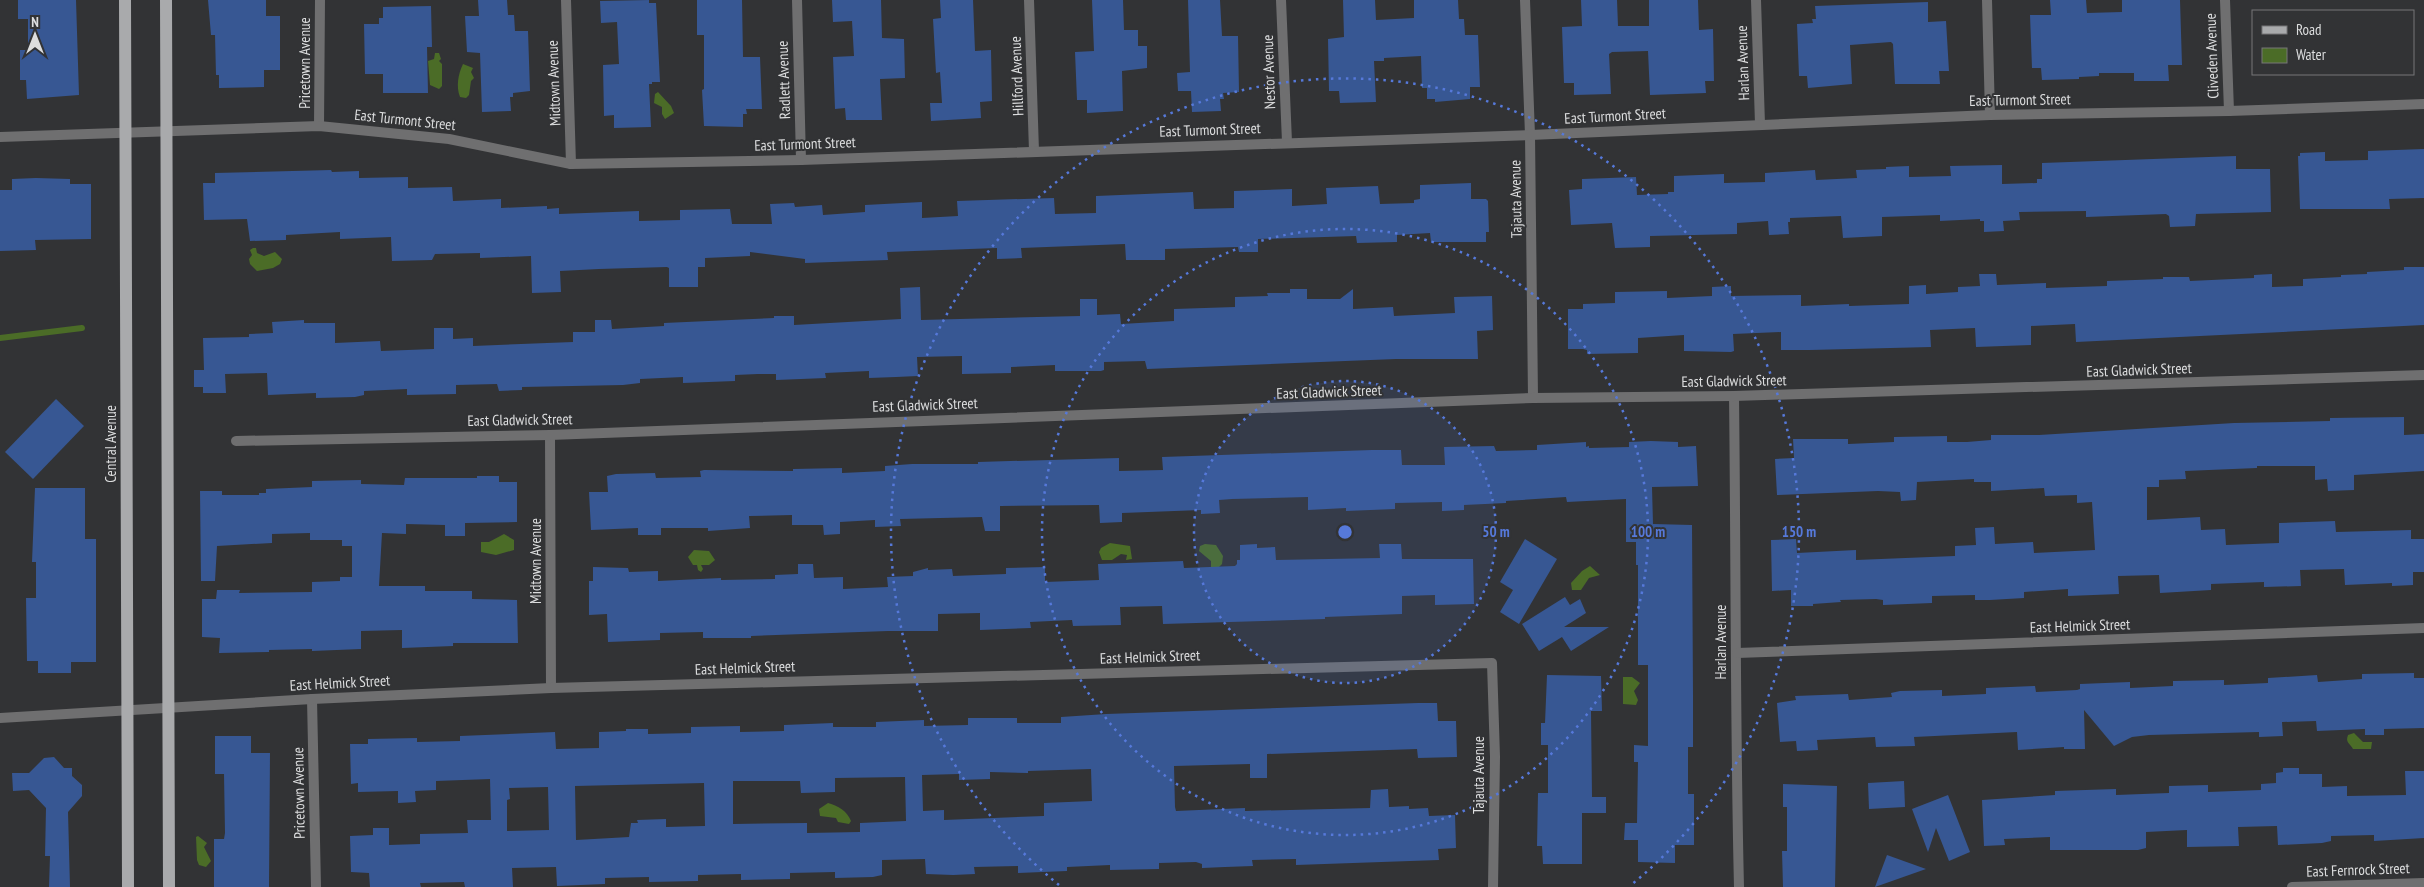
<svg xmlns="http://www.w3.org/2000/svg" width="2424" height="887" font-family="'PT Sans Narrow',sans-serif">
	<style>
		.water { fill: #4b6c27 }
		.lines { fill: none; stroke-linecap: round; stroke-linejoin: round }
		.stream { stroke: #4b6c27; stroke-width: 6 }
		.building { fill: #375793; fill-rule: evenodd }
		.street { stroke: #6f6f70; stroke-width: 10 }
		.primary { stroke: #a9aaac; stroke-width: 12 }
		.ring { fill: none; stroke: #5679da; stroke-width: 2.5; stroke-dasharray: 2.5 5 }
		.labels { text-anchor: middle; stroke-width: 4; stroke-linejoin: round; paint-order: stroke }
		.street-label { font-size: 15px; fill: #dcddde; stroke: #323335 }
		.centre { fill: #5679da; stroke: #323335; stroke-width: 2.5 }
		.ring-label { font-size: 15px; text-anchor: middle; font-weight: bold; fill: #5679da; stroke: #323335; stroke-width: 4; stroke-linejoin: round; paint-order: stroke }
	</style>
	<rect width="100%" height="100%" fill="#323335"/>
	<!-- water -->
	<g class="water">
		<path d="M435 53H439L441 59 439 61 442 64V86L439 89 430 85 428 61 434 59Z"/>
		<path d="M463 64 473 68 471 72 474 78 471 81 469 95 466 98 460 97C456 87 458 74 463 64Z"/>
		<path d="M658 92 671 106 674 113 665 119 662 114V107L654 103 655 94Z"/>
		<path d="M253 248H256L257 253 264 256 275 252 282 259 280 264 273 268 257 271 250 264 249 259 252 255 250 250Z"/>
		<path d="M504 534 514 540V550L496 555 481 552V542H489Z"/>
		<path d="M1110 543 1130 546 1132 559 1126 560 1127 555 1121 554 1112 560H1102L1099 552 1101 548Z"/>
		<path d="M1205 544 1216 545 1223 556 1222 564 1218 568 1211 567V561L1199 551 1200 546Z"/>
		<path d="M694 550 709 551 715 560 709 565H701L703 569 701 572 698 570 697 565H693L688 557Z"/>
		<path d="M1590 566 1600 575 1589 578 1581 590H1572L1571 583 1582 571Z"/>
		<path d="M1623 677H1632L1640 683 1634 691 1638 700 1636 705 1623 704Z"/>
		<path d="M2354 733 2363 742H2372L2371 749H2353C2350 743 2345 743 2348 735Z"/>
		<path d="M828 803C839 806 847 811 851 821L849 824 838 822 836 818 820 816 819 809Z"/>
		<path d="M198 836 207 843 204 847 211 861 206 867 199 865 197 860 196 837Z"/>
	</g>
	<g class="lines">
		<!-- stream -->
		<path class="stream" d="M0 338 82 328"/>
	</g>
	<!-- building -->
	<g class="building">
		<path d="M18 0H76L79 95 27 99 26 80H20V50H28V19H18Z"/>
		<path d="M208 0H266V16H280V70H264V87L219 88V75H216L215 35H211Z"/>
		<path d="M478 0H507L508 15H514L515 31H528L530 91 513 93V97H510L511 111 482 112 480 53 467 52 465 16H479Z"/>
		<path d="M649 0V3H656L660 82H652V84H649L651 127 614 128V115L604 116 603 65 619 64 617 22 601 23 600 1Z"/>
		<path d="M697 0H742L743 57H760L762 109H746L747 114H743V127L704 126 702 90 704 89V35H697Z"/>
		<path d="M832 0H881L882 38 904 39 905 78 880 79 882 120H846L845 108 835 109 833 57 854 56 852 21 833 22Z"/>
		<path d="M940 0H973L975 51 991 50 992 101 980 102 981 118 931 121 930 103H942L940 72 936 73 933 19 941 18Z"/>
		<path d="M1092 0H1123L1124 30H1138V46H1147V68L1122 71 1123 111 1087 113V100H1077L1075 52 1094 51Z"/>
		<path d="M1188 0H1220L1222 36H1238L1239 92 1223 93 1224 99H1220L1221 111 1192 112 1191 91H1178L1177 73 1190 72Z"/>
		<path d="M1343 0H1375L1376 20 1414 18V0H1458L1459 19H1464L1465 35H1478L1480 87H1470V99L1435 102V99H1427V88H1422L1421 56 1384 58V61H1374L1376 102 1340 103 1339 91H1329L1328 39 1344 37Z"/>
		<path d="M1581 0H1617L1618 26H1649V0H1698L1699 30 1713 29 1714 81H1705L1706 93 1650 95 1648 51 1612 52 1609 54 1611 94 1574 95V83H1564L1562 27 1582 26Z"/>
		<path d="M2050 0H2086L2087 13 2122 12V0H2180L2182 65H2168L2169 81H2134V73H2099V76L2079 77V79L2042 80 2041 68H2032L2030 15H2051Z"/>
		<path d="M1928 2V22L1946 21 1949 71H1939L1940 84H1895L1893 44 1891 42 1850 45 1852 84 1808 88 1807 76H1799L1797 24 1813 23 1812 19H1816L1815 6Z"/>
		<path d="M431 6 432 47H427L428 93H383V74H365L364 24H379V18H383V7Z"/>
		<path d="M2424 149V198L2389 199 2390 209H2300L2298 156H2300V153L2325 152V161L2368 160V151Z"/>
		<path d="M2236 156V169H2270L2271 212 2196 214 2195 226 2170 227 2169 216 2166 214 2086 217V211L2019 212 2020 220 2003 221 2004 231 1984 232V221H1980V219L1940 221V215L1882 217V236L1843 238 1841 216 1790 218V222H1788L1789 234 1769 235 1768 221 1737 223V234L1650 236V247L1615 248 1612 223 1571 225 1569 190 1582 189V179L1636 177 1637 195 1668 194V192H1674V176L1724 174V183L1765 182V173L1815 170 1816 180 1857 178 1856 170 1886 169V167L1909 166V177L1951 176 1950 166 2002 165V184L2037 183V179H2042V163Z"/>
		<path d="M331 170 332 172 359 171V178L408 177V188L452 187 453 201 501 199V208L547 206V209L559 208V214L639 211V221L680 220V210L730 209 732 224H772L770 204 794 203 795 207 822 205 823 215 865 212V205L922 202V218L958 216 957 201 1054 198 1055 214 1096 213V196L1193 192 1194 209 1234 208V191L1292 189V206L1327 204 1326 188 1378 186 1380 204 1414 203V200L1420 199V185L1471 183V199H1486L1488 201 1489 232H1486V242H1431L1430 233 1397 235V242L1357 243 1356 236 1258 239V252H1239L1238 247 1165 249V260H1126L1125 244 1021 248 1022 258 997 259V248L887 252 888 260 805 263V259L750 252V256L705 258V267H698V287H669V268L667 267 599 269 560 271 561 292 532 293 531 256 480 258V253L435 254 432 260 392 261 391 237 340 239V232L286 235V240L250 241 247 219 204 220 203 183H215V173Z"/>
		<path d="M36 178 70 179V184H91V239L35 240 36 250 0 251V190H12V179Z"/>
		<path d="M2404 267H2424V325L2076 342 2075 324 2031 326V345L1976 347 1975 328 1930 330 1931 347 1810 350H1781V332L1733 334 1734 351 1731 352 1684 351V335L1638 338V353L1587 354V350L1583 349H1568V309H1583V304L1615 303V292L1667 291V298L1712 296V287L1731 286V296L1801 295V306L1849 304V306L1909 304V286L1926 285V294L1958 292V287L1980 286 1979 274H1996L1997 285 2046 283V288L2107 286V281L2163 279V277H2189L2190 281 2254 278V275L2272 274V287L2303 286V279L2341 277V275L2367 274V272L2404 270Z"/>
		<path d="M920 287 921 320 1080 316V299H1097V315L1120 314 1121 324 1174 321V309L1235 307V297L1268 296 1267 293H1290V289H1307V299H1340L1353 289V309L1393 307 1394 316 1455 313 1454 297 1492 296 1493 330 1477 331 1478 359H1396L1147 369 1145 361 1104 362V370L1101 371H1055V365L1011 367V373L962 374V356L917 357 918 376 896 377 869 378V371L825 373 826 378 776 380V374H758L735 375V381L683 383V377L640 379V383L623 385 522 387V390L499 391 497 384 456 385V394L407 395V389L364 391V395L355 397 316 398V393L268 395 267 373 225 374 226 393H203V387H194V370H204L203 338 249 337V334L273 333 272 322 304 320V323H335V343L380 341 381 351 434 349V328H453V339L473 338V346L573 342V332H595V320H611L612 329 664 326V323L774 318V316H794V325L901 319 900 288Z"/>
		<path d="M56 399 84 426 33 479 5 452Z"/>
		<path d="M2404 417V435L2424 434V471L2354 475V490L2328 491 2327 479 2315 480V466H2257V468L2185 471 2186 479 2159 480V487H2147V520L2200 517 2201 530 2225 529 2226 545 2279 543V523L2335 521 2336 532 2411 530V539H2424V572H2413V585L2392 586V583L2345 585 2344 569 2300 570 2301 586 2264 587V582L2211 584V590L2160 593 2159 575 2118 576 2119 594 2068 596V589L2024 592V598L1990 600H1975V595L1932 596V603L1883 605V600L1876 599 1840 600 1841 602 1813 604V606H1791V590L1772 591 1771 540 1796 539 1797 553 1856 550V560L1955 556V546L1976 545 1975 528 1994 527 1995 544 2033 542 2034 553 2095 550 2092 502 2077 503V495L2045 496 2044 488 1991 491V482H1974V479L1917 482 1916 500 1901 501 1900 492 1878 491 1777 495 1775 459 1794 458 1793 439H1848V444L1894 442V437L1947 436V442H1967L1991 440V435H2039L2234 423 2330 421V418Z"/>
		<path d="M1651 441 1678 442V447L1696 446 1698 486 1652 487 1653 524 1692 525 1693 695V747H1688V794H1694V845H1675V863L1638 862V840H1624L1625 823H1637L1638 762H1634V745L1648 746V665H1638V565H1636V542H1626V499L1567 502 1566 497 1506 501V503L1464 505V510L1442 511V502L1395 503V509L1346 511V508L1308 510V497L1232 499 1219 500 1220 513 1201 514V510L1122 513V522L1100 523 1099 505 1000 506V531H985L982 517 900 519 901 526 875 527V520L840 522V534L824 535 823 525H792V515L749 516 750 528 708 531V528H661V535H638V528L591 530 589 492H608L607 476 616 474 655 473 656 478 701 477 700 471 704 470 793 471V469L842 468V473L885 471V466L912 464H978V462L1119 458V471L1163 470 1162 457 1372 450H1401L1402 465H1445L1444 447 1494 446 1496 451 1537 450V445L1586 442V447L1589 446V448L1629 447V442Z"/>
		<path d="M477 476H499V482H517V522L465 523V536H445V525L406 524V534L382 533 379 586H425V591H472V599L517 600 518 643H453V646L402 648V630L361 631V649L312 651V649L269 650V652L219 653 220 638 202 637V599H216L217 590H240L239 593 312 592V582L340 581V577H352V546H342V540H310V533L272 534V543L217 546 215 581H201L200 491H222V495H259V493H266V489L312 487V481L361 480V484L404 485 405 478H477Z"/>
		<path d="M35 488H85V539H96V662H71V673H38V661H27L26 598H36V562H32Z"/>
		<path d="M1525 539 1557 559 1519 624 1500 612 1513 590 1500 582Z"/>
		<path d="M1257 544V548L1275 547 1276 560 1380 558 1379 544H1401L1402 559H1473L1474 604 1435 605V595L1402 596V614L1325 617V619L1163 624 1162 606 1120 607 1121 625 1073 626 1072 620 1030 622 1031 628 980 630V613L938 614V631H888L751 636V638H703V632L660 633V640L608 642 607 614 589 615V581H593V567L628 568 629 572 658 571V581L721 578V580L775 579V575L798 574V564H813L814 578 843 577V589L888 587 887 577 913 576V572L928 568V570L952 569 953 576 1006 574V568L1045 567V582L1099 580 1098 564 1183 561 1184 568 1235 566 1237 564V560H1240V545Z"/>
		<path d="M1565 597 1570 605 1580 599 1586 613 1564 627H1609L1571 651 1562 637 1539 651 1522 624Z"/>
		<path d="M2414 673V678H2424V728L2384 729V735H2365V729L2317 731 2316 721 2282 722 2283 736 2259 737V732L2149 735 2132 737 2114 746 2084 710 2085 749H2064V747L2018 750 2017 732 1914 737 1915 746 1876 747 1875 737 1817 740 1818 750 1797 751 1796 741 1780 742 1777 703 1796 700 1795 696 1848 694 1849 700 1892 697 1891 693 1900 691 1942 690V696L1986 694V688L2035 686 2036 692 2077 690 2080 689V684L2130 682V688L2173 686V681L2224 680V685L2268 683V678L2317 675 2318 682 2362 679V674Z"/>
		<path d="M1547 675 1601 676 1602 711H1591L1592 797H1606V813H1582V864H1543L1542 846H1537L1538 793H1548V745H1541V723H1545Z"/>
		<path d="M1418 703H1437L1438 721H1456L1457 757 1418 758 1417 749 1267 754V778H1250V764L1174 766 1175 807 1176 811 1245 808V811L1370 808 1371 790 1388 789 1389 807 1409 806V809L1428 808 1429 816 1455 815 1456 848 1438 849 1439 860 1296 865V859L1252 860 1253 866 1225 867 1202 868V864L1196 862 1159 863V869L1110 870V865L1067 867V871L1018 873V866L974 867 975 874 953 875 926 874 925 859 882 860V875L873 877 835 878V872L790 873V879L741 880V874L698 875V881L649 882V877L605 878V884L557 886 556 867 512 868 513 887H465L464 882 420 883 421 887H370L369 873 351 872 350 836 373 835V828H389V845L420 844V834L468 833 467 820H491L490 779 436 781V790L415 791 416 802 398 803V791L358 792V783L351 784 350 744H368V739L417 738V742L460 741V736L555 732 556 749 599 748V732L626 731V729H648V734L691 733V727L740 726V732L784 731V725L833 723V727H876V722L924 720V726L968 725V718H1017V723H1061V717L1106 714ZM1091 769 1092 801 1044 803V816L944 820V810L923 811 922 775 959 774V780L990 779V772L1028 773V771ZM905 777 906 821 860 823V832L807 833V823L733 824V781H800L801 793 835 792V778ZM704 783 705 826 666 827V819L637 820 638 823H631L629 837 576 840 575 786ZM548 787 549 830 507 831V800L510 799 509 788Z"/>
		<path d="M215 736H251V753H270L269 887H214V839H224L225 833 224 774H215Z"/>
		<path d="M54 757 64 768H72V776L82 785V796L68 812 70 887H49L50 856H45L46 808 29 790 13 791 12 773H29L44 758Z"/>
		<path d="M2283 768H2299V774H2322V787L2347 786V796L2406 795 2405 771H2424V838L2374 841V835L2331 836V841L2322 843 2278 845 2277 826 2238 827 2239 846 2187 847V830L2146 832V848L2138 850H2050V837L2004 839 2005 845 1984 846 1982 800 2055 795V791L2116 789V795L2169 793V786L2208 785V792L2261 790V784L2276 783V773L2283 772Z"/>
		<path d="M1904 781 1905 807 1869 809 1868 783Z"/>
		<path d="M1783 784 1837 786 1835 887H1783L1782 851H1787V807H1783Z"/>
		<path d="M1948 795 1970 852 1949 861 1936 828 1928 852 1912 809Z"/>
		<path d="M1887 855 1926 869 1875 887Z"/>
	</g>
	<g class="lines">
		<!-- street -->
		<g class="street">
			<path d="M566 0 571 164"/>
			<path d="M797 0 801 160"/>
			<path d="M1029 0 1034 151"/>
			<path d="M1281 0 1287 142"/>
			<path d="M1525 0 1530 135 1533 398"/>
			<path d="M1756 0 1760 124"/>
			<path d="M1987 0 1990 115"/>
			<path d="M2225 0 2229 111"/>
			<path d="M319 126 320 0"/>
			<path d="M0 137 319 126 449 139 571 164 801 160 1530 135 1990 115 2229 111 2424 104"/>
			<path d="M1734 396C1736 560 1735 723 1739 887"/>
			<path d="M550 435 551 688"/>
			<path d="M236 441 550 435 1533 398 1734 396 2424 375"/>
			<path d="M1737 653 2424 628"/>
			<path d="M312 699 316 887"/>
			<path d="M0 718 312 699 551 688 1492 663 1495 757 1493 887"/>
			<path d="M2292 887 2424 883"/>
		</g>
		<!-- primary -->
		<g class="primary">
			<path d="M125 0 128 887"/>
			<path d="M166 0 169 887"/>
		</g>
	</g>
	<!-- distance rings -->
	<circle cx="1345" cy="532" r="151" fill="#5679da" fill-opacity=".12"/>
	<g class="ring">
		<circle cx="1345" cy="532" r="151"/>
		<circle cx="1345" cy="532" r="303"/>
		<path d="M1059 885A454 454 0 1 1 1631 885"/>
	</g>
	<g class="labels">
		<!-- street labels -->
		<g class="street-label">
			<text transform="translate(2212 56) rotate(-92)" y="5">Cliveden Avenue</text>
			<text transform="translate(305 63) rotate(-90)" y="5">Pricetown Avenue</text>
			<text transform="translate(1743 63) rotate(-92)" y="5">Harlan Avenue</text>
			<text transform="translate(1269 72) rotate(-92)" y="5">Nestor Avenue</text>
			<text transform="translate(1017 76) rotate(-92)" y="5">Hillford Avenue</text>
			<text transform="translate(784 80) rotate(-92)" y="5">Radlett Avenue</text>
			<text transform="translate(554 83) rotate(-92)" y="5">Midtown Avenue</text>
			<text transform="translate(2020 100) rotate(-1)" y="5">East Turmont Street</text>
			<text transform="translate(1615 116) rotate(-3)" y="5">East Turmont Street</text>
			<text transform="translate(405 120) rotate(6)" y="5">East Turmont Street</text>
			<text transform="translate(1210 130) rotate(-2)" y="5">East Turmont Street</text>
			<text transform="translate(805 144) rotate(-2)" y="5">East Turmont Street</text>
			<text transform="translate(1516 199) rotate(-91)" y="5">Tajauta Avenue</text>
			<text transform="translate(2139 370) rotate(-2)" y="5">East Gladwick Street</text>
			<text transform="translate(1734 381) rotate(-1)" y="5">East Gladwick Street</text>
			<text transform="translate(1329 392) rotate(-2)" y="5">East Gladwick Street</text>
			<text transform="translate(925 405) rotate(-2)" y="5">East Gladwick Street</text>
			<text transform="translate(520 420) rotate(-1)" y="5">East Gladwick Street</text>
			<text transform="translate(111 444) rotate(-90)" y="5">Central Avenue</text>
			<text transform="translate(536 561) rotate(-90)" y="5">Midtown Avenue</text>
			<text transform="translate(2080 626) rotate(-2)" y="5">East Helmick Street</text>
			<text transform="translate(1721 642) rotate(-90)" y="5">Harlan Avenue</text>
			<text transform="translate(1150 657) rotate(-2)" y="5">East Helmick Street</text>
			<text transform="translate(745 668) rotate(-2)" y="5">East Helmick Street</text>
			<text transform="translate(340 683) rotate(-3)" y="5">East Helmick Street</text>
			<text transform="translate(1479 775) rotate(-90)" y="5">Tajauta Avenue</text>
			<text transform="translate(299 793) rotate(-91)" y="5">Pricetown Avenue</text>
			<text transform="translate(2358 870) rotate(-2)" y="5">East Fernrock Street</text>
		</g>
	</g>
	<circle cx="1345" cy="532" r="8" class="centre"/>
	<g class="ring-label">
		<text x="1496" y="537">50 m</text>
		<text x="1648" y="537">100 m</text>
		<text x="1799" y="537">150 m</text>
	</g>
	<!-- legend -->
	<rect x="2252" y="10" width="162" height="65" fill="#323335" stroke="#767779"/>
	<rect x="2262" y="26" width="25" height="8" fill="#a9aaac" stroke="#767779"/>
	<text x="2296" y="35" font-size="15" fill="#dcddde">Road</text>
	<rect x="2262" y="48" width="25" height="15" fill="#4b6c27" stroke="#767779"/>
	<text x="2296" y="60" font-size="15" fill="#dcddde">Water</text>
	<!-- north arrow -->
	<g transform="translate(35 35)" stroke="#323335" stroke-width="4" paint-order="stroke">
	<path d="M0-4L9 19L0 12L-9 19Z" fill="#dcddde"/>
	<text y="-8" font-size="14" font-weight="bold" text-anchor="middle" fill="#dcddde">N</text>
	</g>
</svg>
